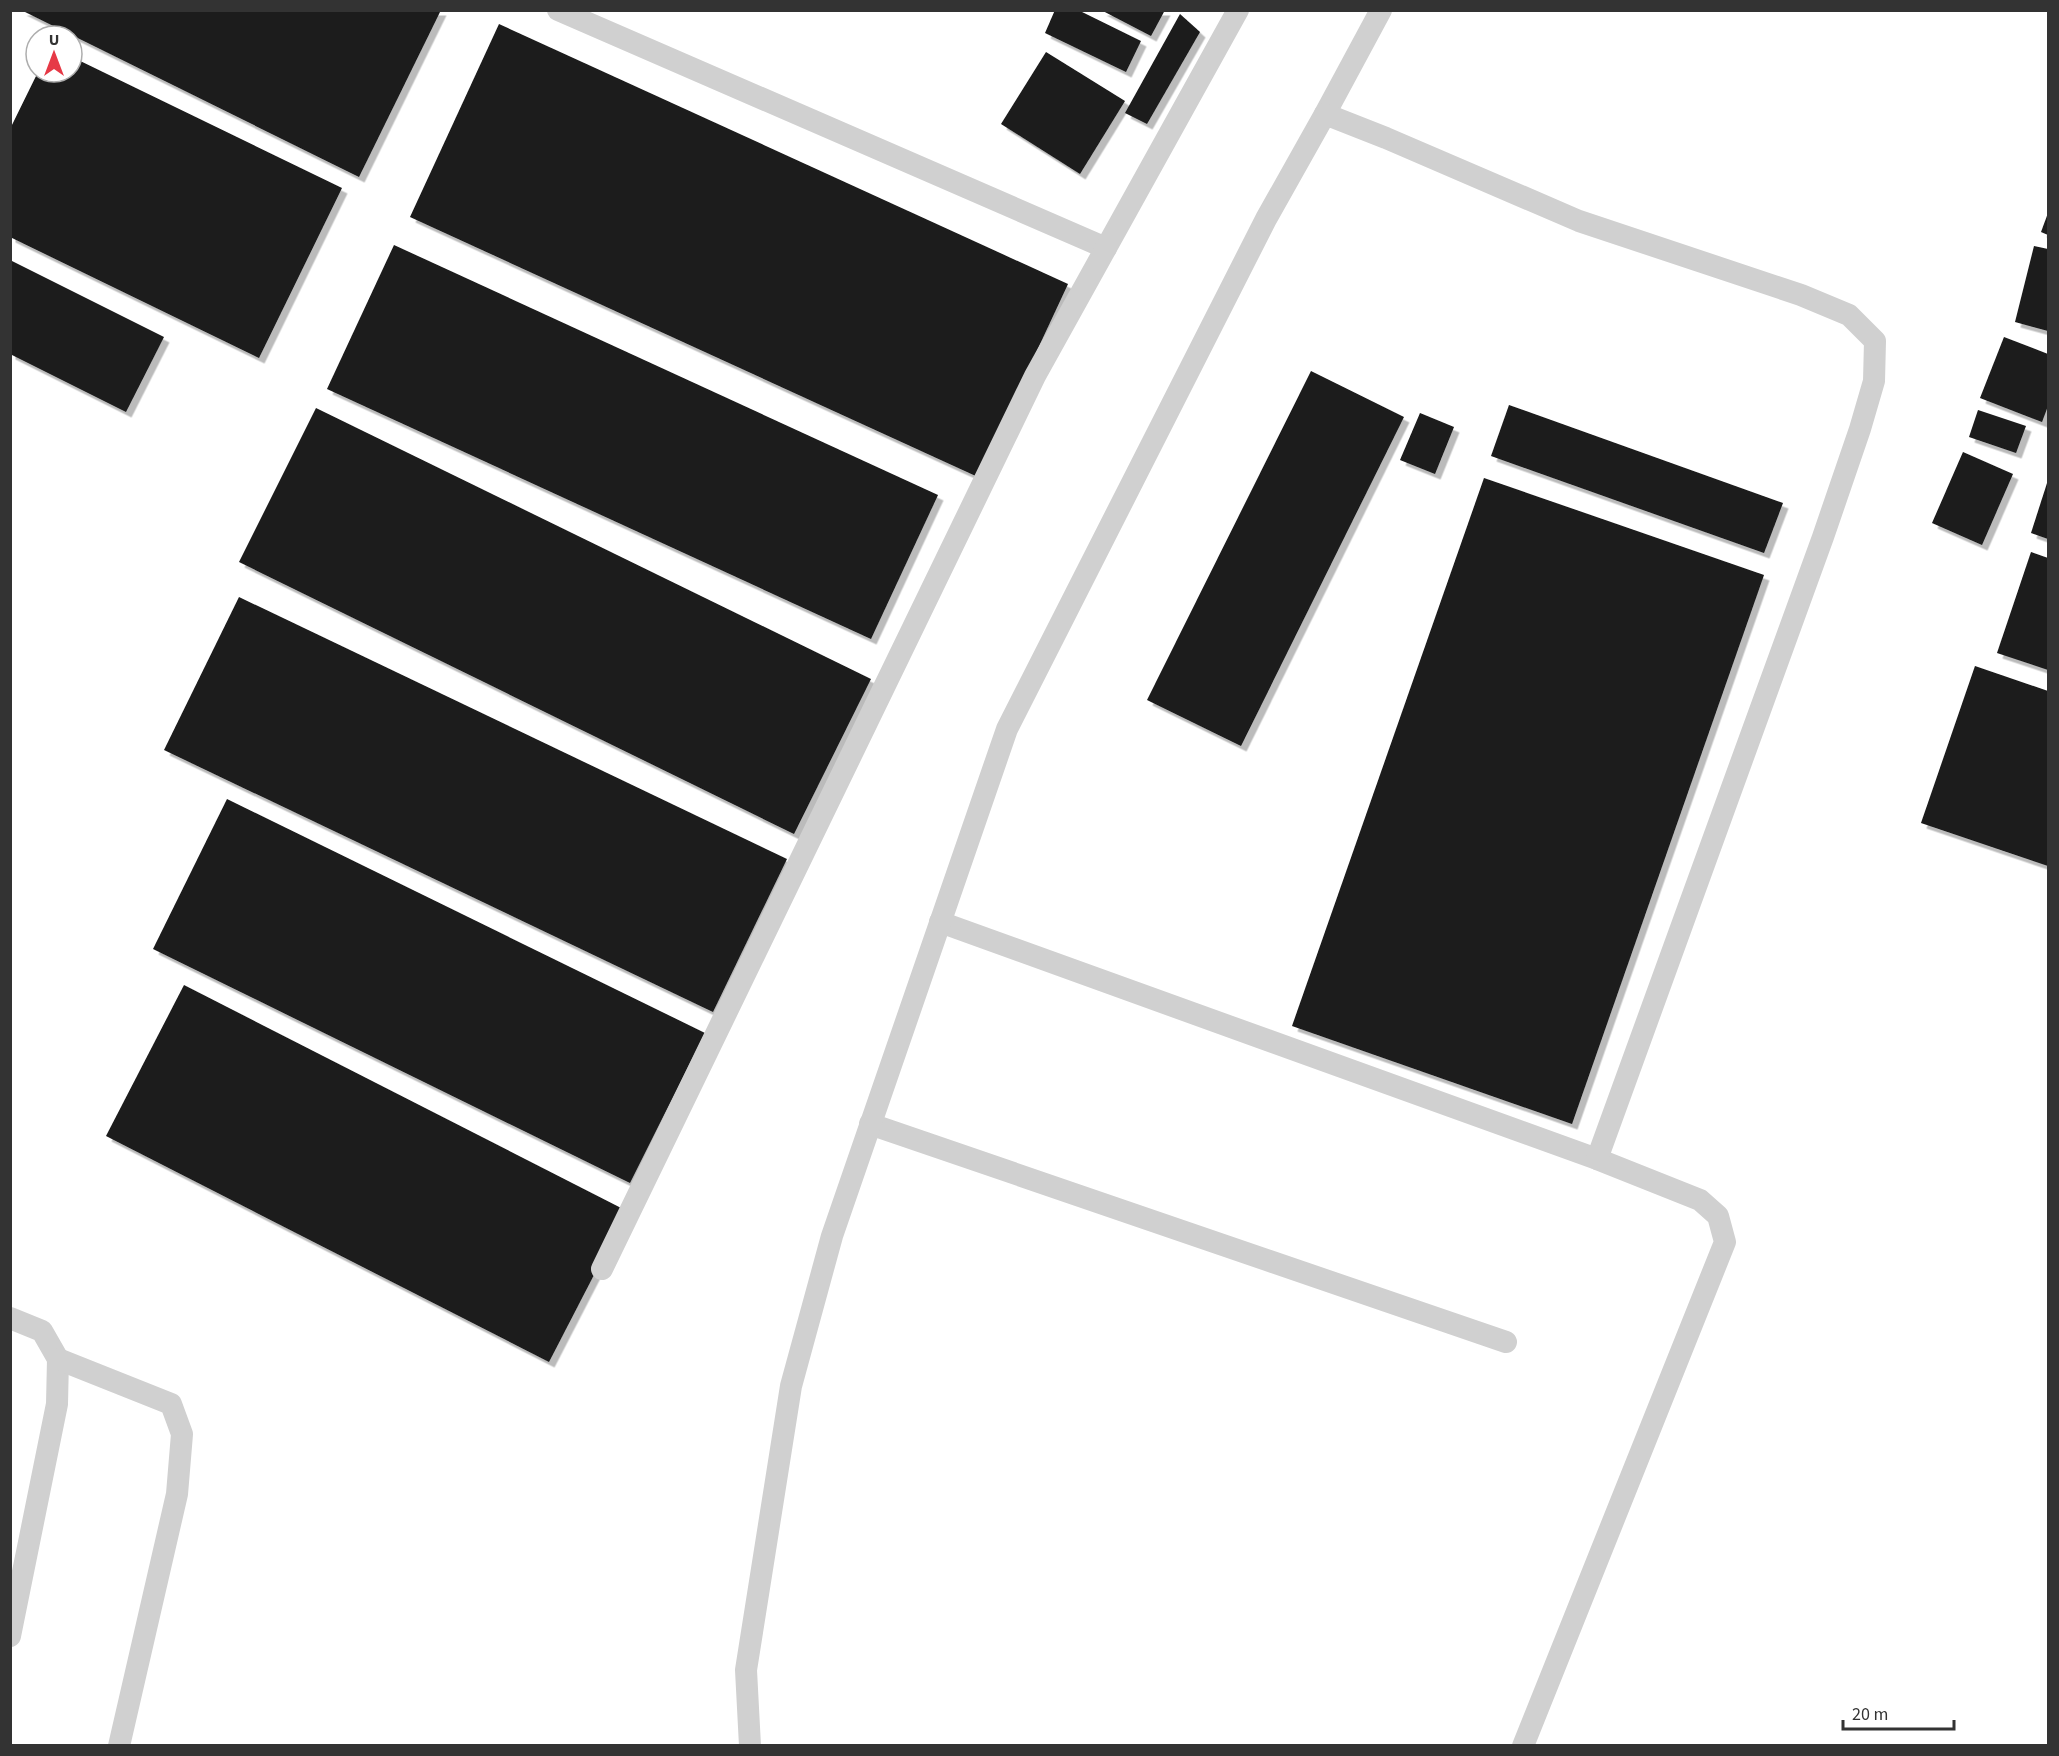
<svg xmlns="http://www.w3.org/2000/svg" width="2059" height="1756" font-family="'Source Sans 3',sans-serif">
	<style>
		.building { fill: #1a1a1a; filter: url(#shadow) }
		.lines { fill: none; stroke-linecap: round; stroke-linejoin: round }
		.lane { stroke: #d0d0d0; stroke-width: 22 }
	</style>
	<defs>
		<filter id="shadow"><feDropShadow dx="5.5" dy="5.5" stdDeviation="0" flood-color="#0004"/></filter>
	</defs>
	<rect width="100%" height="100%" fill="#fff"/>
	<!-- building -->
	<g class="building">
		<path d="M21 10H441L359 177Z"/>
		<path d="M1055 10H1078L1141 41 1126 72 1045 33Z"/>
		<path d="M1101 10H1165L1151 36Z"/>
		<path d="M1180 14 1200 32 1147 124 1125 113Z"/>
		<path d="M499 24 1068 284 978 477 410 217Z"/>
		<path d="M1046 52 1125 101 1080 174 1001 124Z"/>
		<path d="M72 57 342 188 259 358 10 237V129L38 72H72Z"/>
		<path d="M2048 213V235L2041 232Z"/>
		<path d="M394 245 938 495 871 639 327 389Z"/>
		<path d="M2034 246 2048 249V331L2015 322Z"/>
		<path d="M10 260 164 337 126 412 10 354Z"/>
		<path d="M2004 337 2048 354V406L2042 422 1980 398Z"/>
		<path d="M1311 371 1404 417 1241 746 1147 700Z"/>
		<path d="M1509 405 1783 503 1764 553 1491 456Z"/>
		<path d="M316 408 871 679 794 834 239 562Z"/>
		<path d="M1978 410 2026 426 2016 453 1969 437Z"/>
		<path d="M1420 413 1454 427 1435 474 1400 460Z"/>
		<path d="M1963 452 2013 474 1982 545 1932 523Z"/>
		<path d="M1484 478 1764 575 1572 1124 1292 1026Z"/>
		<path d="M2048 480V539L2031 533Z"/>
		<path d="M2031 552 2048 558V670L1997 653Z"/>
		<path d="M239 597 787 859 713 1012 164 750Z"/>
		<path d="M1975 666 2048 691V866L1921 823Z"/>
		<path d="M227 799 705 1033 630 1183 153 949Z"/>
		<path d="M184 985 627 1211 549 1362 106 1136Z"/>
	</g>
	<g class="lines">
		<!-- lane -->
		<g class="lane">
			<path d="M558 10 1106 248"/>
			<path d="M1325 114 1381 10"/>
			<path d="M940 922 1597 1159 1700 1200 1718 1216 1725 1242 1523 1746"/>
			<path d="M870 1124 1506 1342"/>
			<path d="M602 1269 1035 376 1238 10"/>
			<path d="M10 1318 42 1331 58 1359 57 1404 10 1636"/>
			<path d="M58 1359 171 1404 182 1434 177 1494 119 1746"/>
			<path d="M750 1746 746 1670 791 1386 832 1236 1007 729 1266 219 1325 114 1386 138 1579 221 1801 295 1849 315 1875 341 1874 381 1860 429 1823 537 1597 1159"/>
		</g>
	</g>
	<!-- border -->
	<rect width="2059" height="1756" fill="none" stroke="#333333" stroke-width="24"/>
	<!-- north arrow -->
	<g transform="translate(54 54)"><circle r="28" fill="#ffffff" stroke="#adadad" stroke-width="1.5"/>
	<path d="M0-4.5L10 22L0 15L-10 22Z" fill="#e63946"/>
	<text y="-9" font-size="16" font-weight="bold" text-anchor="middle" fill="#333333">U</text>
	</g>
	<!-- scale -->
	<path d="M1843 1720v9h111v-9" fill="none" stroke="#333333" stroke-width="3"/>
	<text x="1852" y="1720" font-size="18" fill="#333333" stroke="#ffffff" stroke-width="4.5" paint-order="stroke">20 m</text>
</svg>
